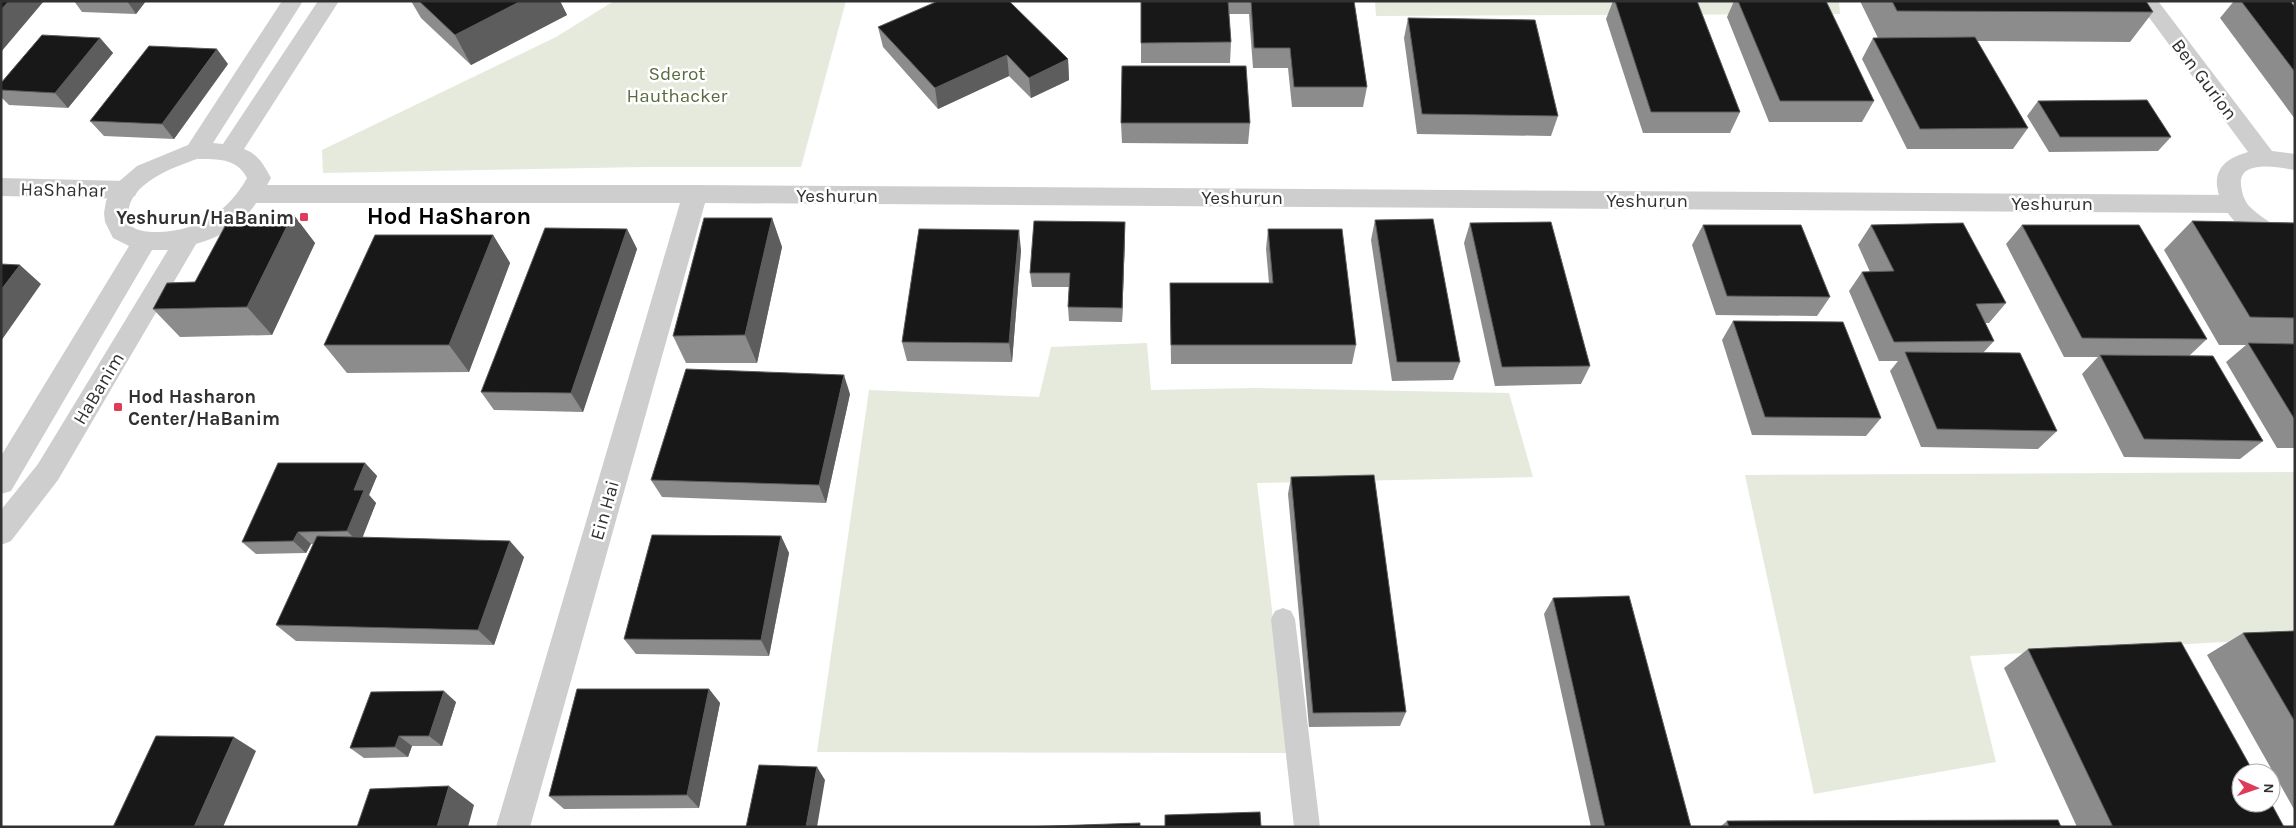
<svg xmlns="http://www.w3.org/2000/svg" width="2296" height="828" font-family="Karla,sans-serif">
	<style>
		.green { fill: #e5eadd }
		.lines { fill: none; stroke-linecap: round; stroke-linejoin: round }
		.service { fill: #cecece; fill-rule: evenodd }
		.minor { fill: #cecece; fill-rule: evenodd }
		.tertiary { fill: #cecece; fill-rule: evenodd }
		.wall { fill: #8c8c8c }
		.shaded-wall { fill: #5d5d5d }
		.building { fill: #181818; stroke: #5d5d5d }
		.poi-dot { fill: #de3c59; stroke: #fff; stroke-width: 2 }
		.labels { text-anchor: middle; stroke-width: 5; stroke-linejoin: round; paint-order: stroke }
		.park-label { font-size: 19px; fill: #586b3f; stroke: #fff }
		.street-label { font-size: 19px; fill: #313131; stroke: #fff }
		.poi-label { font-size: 19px; font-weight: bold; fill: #313131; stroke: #fff; text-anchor: end }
		.district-label { font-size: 24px; font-weight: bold; fill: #000; stroke: #fff }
	</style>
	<rect width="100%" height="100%" fill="#fff"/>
	<!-- green -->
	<g class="green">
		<path d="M614 1H846L801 167H646L323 173 322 150 556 37Z"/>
		<path d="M1375 1H1839L1840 14 1376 16Z"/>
		<path d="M1147 343 1151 390 1253 388 1509 393 1533 477 1257 483 1289 753 817 752 869 390 1039 397 1051 347Z"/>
		<path d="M2295 472V638L1970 656 1996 762 1814 794 1745 475Z"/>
	</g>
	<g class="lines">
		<!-- service -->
		<path class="service" d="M1283 608 1291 611 1295 619 1320 827H1294L1271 619 1275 611Z"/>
		<!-- minor -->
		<g class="minor">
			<path d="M1 178 126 181 135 184 138 190 135 196 126 199 1 196Z"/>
			<path d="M250 185H695L2234 195 2243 198 2246 204 2243 210 2234 213 705 203 530 827H496L680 203H250L241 200 238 194 241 188Z"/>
		</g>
		<!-- tertiary -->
		<g class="tertiary">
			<path d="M282 1H303L213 143 223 144 318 1H339L244 149C258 154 264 165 271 178 252 214 237 232 196 244L58 480 11 541 1 545V510L38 464 168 250H152L11 491 1 494V456L129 246 113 238 105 222 104 213 106 201 116 184 137 166 188 145ZM197 159C217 159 237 158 247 178 228 212 199 230 160 232 150 232 139 232 131 226 116 188 171 168 197 159Z"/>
			<path d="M2137 1H2158L2272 151 2295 154V170C2279 167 2238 159 2241 185 2242 193 2244 200 2249 206 2262 219 2278 227 2295 235V254C2261 244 2222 224 2217 186 2215 165 2231 157 2248 152Z"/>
		</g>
	</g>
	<!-- wall -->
	<g class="wall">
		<path d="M74 1H146L136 14 82 12Z"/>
		<path d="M411 1H560L567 15 471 65 421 18Z"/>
		<path d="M1141 1H1354L1367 87 1363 107H1292L1288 68H1253L1249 14H1229L1231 42 1230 63H1141Z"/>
		<path d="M1613 1H1697L1740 112 1730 133H1643L1606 19Z"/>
		<path d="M1734 1H1826L1874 101 1862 122H1769L1727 17Z"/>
		<path d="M1860 1H2146L2153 12 2130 42 1977 41 2028 128 2013 149H1907L1862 59 1873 38H1878Z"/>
		<path d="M2234 1H2290L2295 7V119L2220 18Z"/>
		<path d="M1408 18 1558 116 1551 136 1417 134 1404 38Z"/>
		<path d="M878 27 1068 59 1069 80 1031 98 1009 76 938 109 883 47Z"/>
		<path d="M100 38 113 53 68 108 9 105 1 97V83Z"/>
		<path d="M228 64 174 139 104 136 90 121Z"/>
		<path d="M2038 101 2171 137 2158 151 2049 152 2027 116Z"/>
		<path d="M1121 123H1250L1248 144 1122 143Z"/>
		<path d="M293 214 315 243 272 335 180 337 153 309 195 282Z"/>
		<path d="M772 218 782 247 757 363H686L673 336Z"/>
		<path d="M1375 220 1460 362 1453 380 1392 381 1371 240Z"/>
		<path d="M2192 221 2295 223V448H2277L2226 362 2246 345H2219L2164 250Z"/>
		<path d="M1125 222V236L1122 322 1069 321 1068 307 1069 287H1032L1030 273Z"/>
		<path d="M1470 223 1590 366 1581 384 1495 386 1464 243Z"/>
		<path d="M1703 225 1830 297 1817 316 1716 315 1692 245Z"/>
		<path d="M1871 225 2006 303 1989 323H1985L1994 341 1983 353 2057 431 2038 449 1921 447 1890 371 1898 361H1879L1849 291 1862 272H1870L1858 245Z"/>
		<path d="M2022 225 2207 339 2189 356 2263 441 2240 459 2124 457 2082 374 2098 357H2064L2006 244Z"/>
		<path d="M627 229 637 249 583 412 494 410 481 392Z"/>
		<path d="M1268 229 1356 345 1352 364H1171L1170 283H1269L1266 249Z"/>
		<path d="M493 235 510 263 469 372 347 373 324 345Z"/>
		<path d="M1021 250 1012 362 907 361 902 342Z"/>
		<path d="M1733 321 1881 418 1866 436 1752 435 1722 340Z"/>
		<path d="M850 394 826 503 662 497 651 480Z"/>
		<path d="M365 463 377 476 369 495 376 503 362 537 524 557 494 645 296 641 276 625 313 544H311L306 553 256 554 242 542Z"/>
		<path d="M1291 477 1406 712 1400 726 1309 727 1288 494Z"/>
		<path d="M781 536 789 553 769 656 636 654 624 639Z"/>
		<path d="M1553 598 1691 827H1591L1544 614Z"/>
		<path d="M2295 631V811L2207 655 2243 633Z"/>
		<path d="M2028 649 2284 827H2077L2004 668Z"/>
		<path d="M709 689 720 703 699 808 564 809 549 796Z"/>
		<path d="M456 702 442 746H412L408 757 364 758 350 748Z"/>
		<path d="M1727 821 2061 827H1720Z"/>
	</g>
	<!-- shaded-wall -->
	<g class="shaded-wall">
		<path d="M9 1H44L1 52V10Z"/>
		<path d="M127 1H146L136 14Z"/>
		<path d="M521 1H560L567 15 471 65 455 35Z"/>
		<path d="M100 38 113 53 68 108 55 93Z"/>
		<path d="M217 49 228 64 174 139 162 124Z"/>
		<path d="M1007 55 1009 76 938 109 935 88Z"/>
		<path d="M1068 59 1069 80 1031 98 1029 78Z"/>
		<path d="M293 214 315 243 272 335 247 307Z"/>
		<path d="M772 218 782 247 757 363 745 335Z"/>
		<path d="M1125 222V236L1122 322V308Z"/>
		<path d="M627 229 637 249 583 412 571 393Z"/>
		<path d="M1019 230 1021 250 1012 362 1009 343Z"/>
		<path d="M493 235 510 263 469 372 449 345Z"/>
		<path d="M20 265 41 284 1 341V290Z"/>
		<path d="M844 375 850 394 826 503 819 485Z"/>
		<path d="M365 463 377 476 369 495 376 503 360 544 347 531 354 490Z"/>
		<path d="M298 532 311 544 306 553 293 541Z"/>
		<path d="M781 536 789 553 769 656 761 640Z"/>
		<path d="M510 541 524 557 494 645 478 630Z"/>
		<path d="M709 689 720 703 699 808 687 795Z"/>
		<path d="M444 691 456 702 442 746 429 736Z"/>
		<path d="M399 736 412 746 408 757 395 747Z"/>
		<path d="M234 737 256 751 223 827H194Z"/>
		<path d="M817 767 825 780 817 827H806Z"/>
		<path d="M449 786 474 805 468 827H437Z"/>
	</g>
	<!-- building -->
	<g class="building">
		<path d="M1 1H9L1 10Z"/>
		<path d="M419 1H521L455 35Z"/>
		<path d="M938 1H1009L1068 59 1029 78 1007 55 935 88 878 27Z"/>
		<path d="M1141 1H1228L1231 42 1141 43Z"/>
		<path d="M1251 1H1354L1367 87H1294L1290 48H1254Z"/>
		<path d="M1615 1H1697L1740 112H1651Z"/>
		<path d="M1738 1H1826L1874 101H1780Z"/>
		<path d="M1892 1H2146L2153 12 1897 11Z"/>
		<path d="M2241 1H2290L2295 7V72Z"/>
		<path d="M1408 18 1535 20 1558 116 1422 114Z"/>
		<path d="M42 35 100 38 55 93 1 90V83Z"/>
		<path d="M1975 37 2028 128 1920 129 1873 38Z"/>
		<path d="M149 46 217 49 162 124 90 121Z"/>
		<path d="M1122 66H1246L1250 123H1121Z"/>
		<path d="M2147 100 2171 137H2060L2038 101Z"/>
		<path d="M293 214 247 307 153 309 167 283 195 282 231 215Z"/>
		<path d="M704 218H772L745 335 673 336Z"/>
		<path d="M1433 219 1460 362H1397L1375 220Z"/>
		<path d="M1034 221 1125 222 1122 308 1068 307 1070 273H1030Z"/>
		<path d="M2192 221 2295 223V318L2250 317Z"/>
		<path d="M1551 222 1590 366 1502 367 1470 223Z"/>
		<path d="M1963 223 2006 303 1976 304 1994 341 1894 342 1862 272 1894 271 1871 225Z"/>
		<path d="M1703 225H1801L1830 297 1727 296Z"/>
		<path d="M2022 225H2139L2207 339 2082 338Z"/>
		<path d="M545 228 627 229 571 393 481 392Z"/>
		<path d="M919 229 1019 230 1009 343 902 342Z"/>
		<path d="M1268 229H1342L1356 345H1171L1170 283H1273Z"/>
		<path d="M375 235H493L449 345H324Z"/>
		<path d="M1 264 20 265 1 290Z"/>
		<path d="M1733 321 1843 322 1881 418 1765 417Z"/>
		<path d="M2248 343 2295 344V420Z"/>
		<path d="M1905 352 2020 353 2057 431 1937 429Z"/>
		<path d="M2100 355 2213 356 2263 441 2144 439Z"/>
		<path d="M686 369 844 375 819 485 651 480Z"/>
		<path d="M278 463H365L354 490H364L347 531 298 532 293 541 242 542Z"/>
		<path d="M1374 475 1406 712 1313 713 1291 477Z"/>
		<path d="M652 535 781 536 761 640 624 639Z"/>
		<path d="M317 536 510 541 478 630 276 625Z"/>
		<path d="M1629 596 1691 827H1605L1553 598Z"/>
		<path d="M2295 631V722L2243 633Z"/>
		<path d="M2181 642 2254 773H2241V803H2271L2284 827H2113L2028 649Z"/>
		<path d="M577 689H709L687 795 549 796Z"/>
		<path d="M444 691 429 736H399L395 747 350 748 371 692Z"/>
		<path d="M156 736 234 737 194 827H113Z"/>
		<path d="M759 765 817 767 806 827H746Z"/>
		<path d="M449 786 437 827H357L370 789Z"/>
		<path d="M1260 812 1261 827H1165V815Z"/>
		<path d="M2058 820 2061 827H1729L1727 821Z"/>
		<path d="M1140 823V827H1022Z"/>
	</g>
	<!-- markers -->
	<g class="poi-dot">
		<rect x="299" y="212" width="10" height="10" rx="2.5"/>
		<rect x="113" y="402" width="10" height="10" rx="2.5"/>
	</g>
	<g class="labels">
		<!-- park labels -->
		<g class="park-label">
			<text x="677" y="80">Sderot<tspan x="677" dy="22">Hauthacker</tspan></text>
		</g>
		<!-- street labels -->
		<g class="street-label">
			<text transform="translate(2205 79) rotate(53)" y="7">Ben Gurion</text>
			<text transform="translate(63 189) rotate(1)" y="7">HaShahar</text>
			<text x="837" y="202">Yeshurun</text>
			<text x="1242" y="204">Yeshurun</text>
			<text x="1647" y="207">Yeshurun</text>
			<text x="2052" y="210">Yeshurun</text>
			<text transform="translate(98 388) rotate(-59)" y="7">HaBanim</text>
			<text transform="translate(604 510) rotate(-74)" y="7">Ein Hai</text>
		</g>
		<!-- poi labels -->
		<g class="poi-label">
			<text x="294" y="224">Yeshurun/HaBanim</text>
			<text x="128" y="403" text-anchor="start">Hod Hasharon<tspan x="128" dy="22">Center/HaBanim</tspan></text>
		</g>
		<!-- district labels -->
		<g class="district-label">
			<text x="449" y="224">Hod HaSharon</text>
		</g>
	</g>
	<!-- border -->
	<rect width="2296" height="828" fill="none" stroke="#313131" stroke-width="5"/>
	<!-- north arrow -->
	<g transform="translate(2256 788) rotate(92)"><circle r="24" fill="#ffffff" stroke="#adadad"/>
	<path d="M0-4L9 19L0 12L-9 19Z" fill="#de3c59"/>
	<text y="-8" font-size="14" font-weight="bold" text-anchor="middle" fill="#313131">N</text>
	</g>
</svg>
